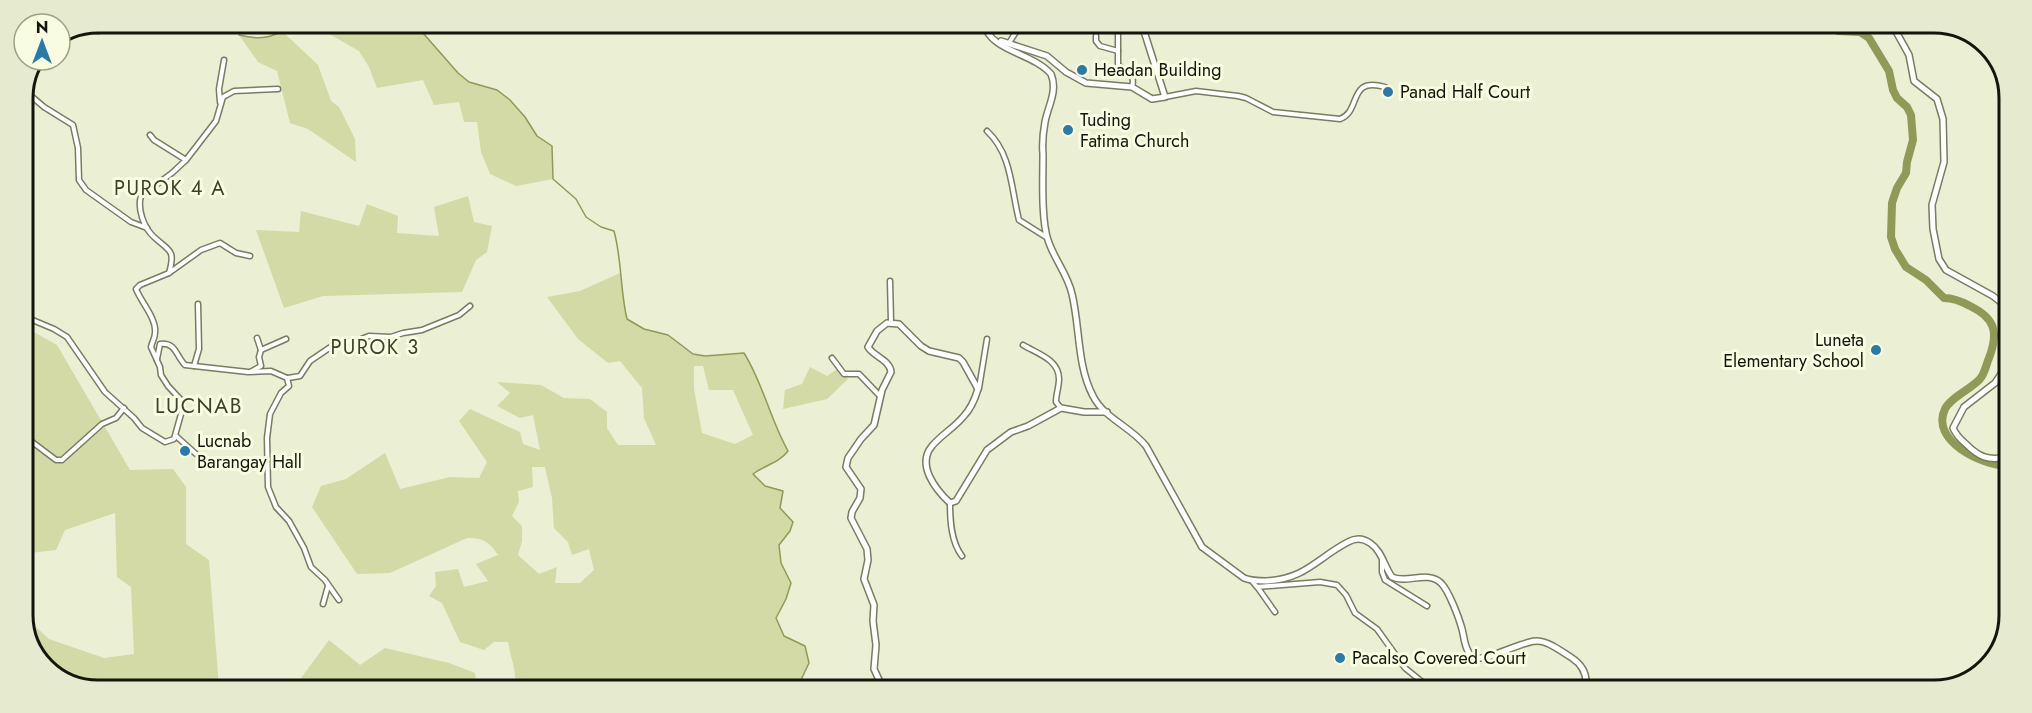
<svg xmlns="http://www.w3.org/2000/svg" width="2032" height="713" font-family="Jost,sans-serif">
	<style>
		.green { fill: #d3daa6; fill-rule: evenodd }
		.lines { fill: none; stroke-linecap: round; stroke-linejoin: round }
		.stream { stroke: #919956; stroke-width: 1.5 }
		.river { stroke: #919956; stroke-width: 8 }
		.street-casing { stroke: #787c63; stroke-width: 7 }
		.secondary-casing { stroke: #787c63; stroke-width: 8 }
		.street { stroke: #fff; stroke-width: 4 }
		.secondary { stroke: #fff; stroke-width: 5 }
		.poi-dot { fill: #2a79ab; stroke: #f8fce0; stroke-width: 2 }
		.labels { text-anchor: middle; stroke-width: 6; stroke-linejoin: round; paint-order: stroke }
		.poi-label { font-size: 18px; fill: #14150c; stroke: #f8fce0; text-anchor: start }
		.neighbourhood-label { font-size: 20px; letter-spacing: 1.5px; fill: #3e412a; stroke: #f8fce0 }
		.quarter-label { font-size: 21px; letter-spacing: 1.5px; fill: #3e412a; stroke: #f8fce0 }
		.rim { fill: none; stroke: #14150c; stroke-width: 3 }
	</style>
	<rect width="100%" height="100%" fill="#ebefd3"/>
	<!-- green -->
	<g class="green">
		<path d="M310 23H386L423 33 458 73 469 82 497 90 510 100 525 117 537 135 552 146 553 179 516 186 490 174 481 152 477 122H464L459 102 434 105 423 80 377 88 369 67 359 51Z"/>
		<path d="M282 31 318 65 331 101 339 107 355 139 356 162 308 129 290 123 277 71 258 62 239 35C257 39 265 39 282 31Z"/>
		<path d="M468 196 474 222 492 226 487 252 476 260 462 292 323 296 284 308 256 230 299 232 301 211 359 226 367 204 398 216 397 233 439 236 434 207Z"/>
		<path d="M620 273 627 319 644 329 668 335 693 354 705 356 744 353C763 383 770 419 788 451 777 465 766 463 753 474L765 486 783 491 780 508 793 522 790 531 779 545 781 563 791 583 786 599 776 618 784 636 805 646 809 663 800 681 803 688H519L515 685C517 673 510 655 508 642H494L484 650 460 642 442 603 429 596 436 586 435 572 458 569 464 587 488 581 476 564 498 555C490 542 482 537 467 538L390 573 357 574 312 507 321 486 346 479 385 453 400 489 450 477 479 478 487 462 459 421 470 409 520 432 523 444 540 450 533 415 520 418 497 406 510 393 497 382 541 385 564 398 590 399 607 412V428L618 445H656L644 418 642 388 620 361 608 363 578 339 547 297 580 291ZM694 366H703L709 390H733L753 435 735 444 702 433 694 389ZM532 467H545L552 498 554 528 568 542 572 555 589 549 594 570 580 583H555L557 567 539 574 518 555 522 541V526L512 516 519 502 518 491 533 487Z"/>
		<path d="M23 326 57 345 130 470 173 469 186 487V544L209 560 219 687H74L38 661 23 621V615L49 639 104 658 134 654 131 587 117 577 115 513 65 530 56 550 30 553 25 527 23 526Z"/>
		<path d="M810 367 827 376 837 369 848 379 827 399 783 409 785 390 802 384Z"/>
		<path d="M329 640 360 665 385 648 449 663 475 673 476 686 502 688 297 687 296 685Z"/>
	</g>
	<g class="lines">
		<!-- stream -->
		<g class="stream">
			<path d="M386 23 423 33 458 73 469 82 497 90 510 100 525 117 537 136 552 146 553 179 576 199 586 217 601 227 614 231C622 260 620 290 627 319L644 329 668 335 693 354 705 356 744 353C763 383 770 419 788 451 778 464 766 464 753 474L765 486 783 491 780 508 793 522 790 531 779 545 781 563 791 583 786 599 776 618 784 636 805 646 809 663 800 682 803 688"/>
			<path d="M239 35C267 42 274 35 300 23"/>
		</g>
		<!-- river -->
		<path class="river" d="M1832 26 1838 31 1860 32 1869 38 1889 71 1893 90 1897 98 1907 107 1911 115 1913 140 1907 162 1906 173 1897 188 1892 203 1891 237 1895 249 1906 267 1926 280 1944 298C1954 298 1961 301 1970 306 1995 318 1999 332 1989 358 1986 365 1985 373 1980 379 1971 389 1950 398 1945 409 1930 441 1982 465 2007 466"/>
		<!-- street casing -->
		<g class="street-casing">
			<g id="street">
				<path d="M1118 25V65C1126 72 1136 73 1132 87"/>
				<path d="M82 29 99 31 120 23"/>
				<path d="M1096 36V41L1100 46 1118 51"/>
				<path d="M1009 43 1021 24"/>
				<path d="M24 90 44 107 73 125 78 148 79 180 86 190 131 222 147 228"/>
				<path d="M1165 97 1196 91 1238 96 1246 98 1273 112 1340 119C1362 111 1347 76 1385 87"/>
				<path d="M220 102 219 89 224 60"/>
				<path d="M987 131C1012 154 1011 189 1019 220L1046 237"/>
				<path d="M150 135 154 140 186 160"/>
				<path d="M169 273 201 250 220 243 236 253 250 256"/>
				<path d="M890 281 891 322"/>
				<path d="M23 316 54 329 67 337 105 392 134 418 142 428 165 442 174 439 183 407 181 400 168 386 161 375 160 367 151 347C152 342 155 338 155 333 157 319 141 302 136 289L140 285 169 273C176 249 169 251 154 237 144 228 137 209 141 196L172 173 186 160 216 121 223 97 234 91 278 89"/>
				<path d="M257 338 261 350"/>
				<path d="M1023 345C1036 353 1059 359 1059 379 1059 387 1056 394 1056 402L1061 408"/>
				<path d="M832 358 844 374H859L880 396"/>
				<path d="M157 359 160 344C176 342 176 356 185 365L248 372 271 371 287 378"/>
				<path d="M194 366 199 349 198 304"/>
				<path d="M252 371 261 366 259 357 261 350 286 339"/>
				<path d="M287 378 289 386 281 393 270 414 267 438 268 487 276 507 289 521 304 548 311 567 325 580 339 600"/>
				<path d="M288 378 300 376 310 361 338 342 356 341 369 336 391 337 403 333 422 330 459 315 470 306"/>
				<path d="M979 388 987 339"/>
				<path d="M23 435 56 460H62L102 424 116 418 124 408"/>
				<path d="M176 436 196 454"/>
				<path d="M950 503C950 520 951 542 962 556"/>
				<path d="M1382 560V572L1385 580 1427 606"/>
				<path d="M1252 581 1257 587 1320 582 1337 585 1346 595 1355 613 1377 629 1405 668 1431 689"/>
				<path d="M1258 588 1275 612"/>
				<path d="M323 604 328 586"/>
				<path d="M1324 686 1327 689"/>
			</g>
		</g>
		<!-- secondary casing -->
		<g class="secondary-casing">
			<g id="secondary">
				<path d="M984 24C990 51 1033 53 1051 74 1058 91 1048 106 1045 122 1043 133 1042 143 1043 154 1043 177 1041 220 1048 240 1054 259 1068 275 1072 294 1080 327 1077 366 1093 396 1104 418 1131 427 1146 446L1202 547 1244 578C1252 581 1258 581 1266 581 1306 579 1317 558 1348 542 1355 538 1363 538 1370 543 1382 551 1384 566 1392 577 1407 584 1427 570 1441 583 1449 591 1459 618 1462 629 1464 636 1464 644 1468 651 1470 655 1474 658 1479 658 1486 659 1494 655 1501 652 1540 638 1537 635 1572 658 1584 666 1588 677 1585 690"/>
				<path d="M1893 26 1909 55 1914 81 1937 99 1943 119 1944 162 1932 205 1933 229 1939 259 1946 270 1993 296 2008 308"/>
				<path d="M1001 41 1047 56 1066 72 1086 83 1132 87 1152 99 1165 97 1142 25"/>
				<path d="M2007 457C1988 461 1979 457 1966 444 1960 439 1956 435 1953 428L1964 407 1995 383 2007 365"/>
				<path d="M890 688 880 682 874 669 876 645 873 621 874 605 864 579 868 560 867 549 851 518 852 512 860 498 861 489 846 467 848 458 861 439 874 425 882 390 891 372C890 360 874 357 868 347L877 331 887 323 899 324 921 346 929 351 959 358 963 362 978 389C975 399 971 409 963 417 954 428 941 435 932 446 916 465 936 490 950 503L956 501 987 450 1011 432 1028 426 1061 408 1084 412H1107"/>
			</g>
		</g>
		<!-- street -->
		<use href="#street" class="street"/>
		<!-- secondary -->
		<use href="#secondary" class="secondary"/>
	</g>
	<!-- markers -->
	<g class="poi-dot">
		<circle cx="1082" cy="70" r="6"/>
		<circle cx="1388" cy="92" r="6"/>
		<circle cx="1068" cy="130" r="6"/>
		<circle cx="1876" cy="350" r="6"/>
		<circle cx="185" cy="451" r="6"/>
		<circle cx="1340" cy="658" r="6"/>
	</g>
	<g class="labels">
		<!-- poi labels -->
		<g class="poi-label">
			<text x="1094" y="76">Headan Building</text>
			<text x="1400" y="98">Panad Half Court</text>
			<text x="1080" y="126">Tuding<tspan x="1080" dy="21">Fatima Church</tspan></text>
			<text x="1864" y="346" text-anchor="end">Luneta<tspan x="1864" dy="21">Elementary School</tspan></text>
			<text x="197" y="447">Lucnab<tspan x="197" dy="21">Barangay Hall</tspan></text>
			<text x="1352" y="664">Pacalso Covered Court</text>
		</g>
		<!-- neighbourhood labels -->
		<g class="neighbourhood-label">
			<text x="170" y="195">PUROK 4 A</text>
			<text x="375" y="354">PUROK 3</text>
		</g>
		<!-- quarter labels -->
		<g class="quarter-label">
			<text x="199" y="413">LUCNAB</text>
		</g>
	</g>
	<!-- crop -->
	<path d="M0 0H2032V713H0ZM98 33H1934A65 65 0 0 1 1999 98V615A65 65 0 0 1 1934 680H98A65 65 0 0 1 33 615V98A65 65 0 0 1 98 33Z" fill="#e6eacf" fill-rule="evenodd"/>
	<path class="rim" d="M98 33H1934A65 65 0 0 1 1999 98V615A65 65 0 0 1 1934 680H98A65 65 0 0 1 33 615V98A65 65 0 0 1 98 33Z"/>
	<!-- north arrow -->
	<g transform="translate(42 42)"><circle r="28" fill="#f8fce0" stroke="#9da08b" stroke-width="1.5"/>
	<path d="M0-4.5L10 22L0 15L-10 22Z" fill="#2a79ab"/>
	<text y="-9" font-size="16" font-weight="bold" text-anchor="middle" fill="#14150c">N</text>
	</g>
</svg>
